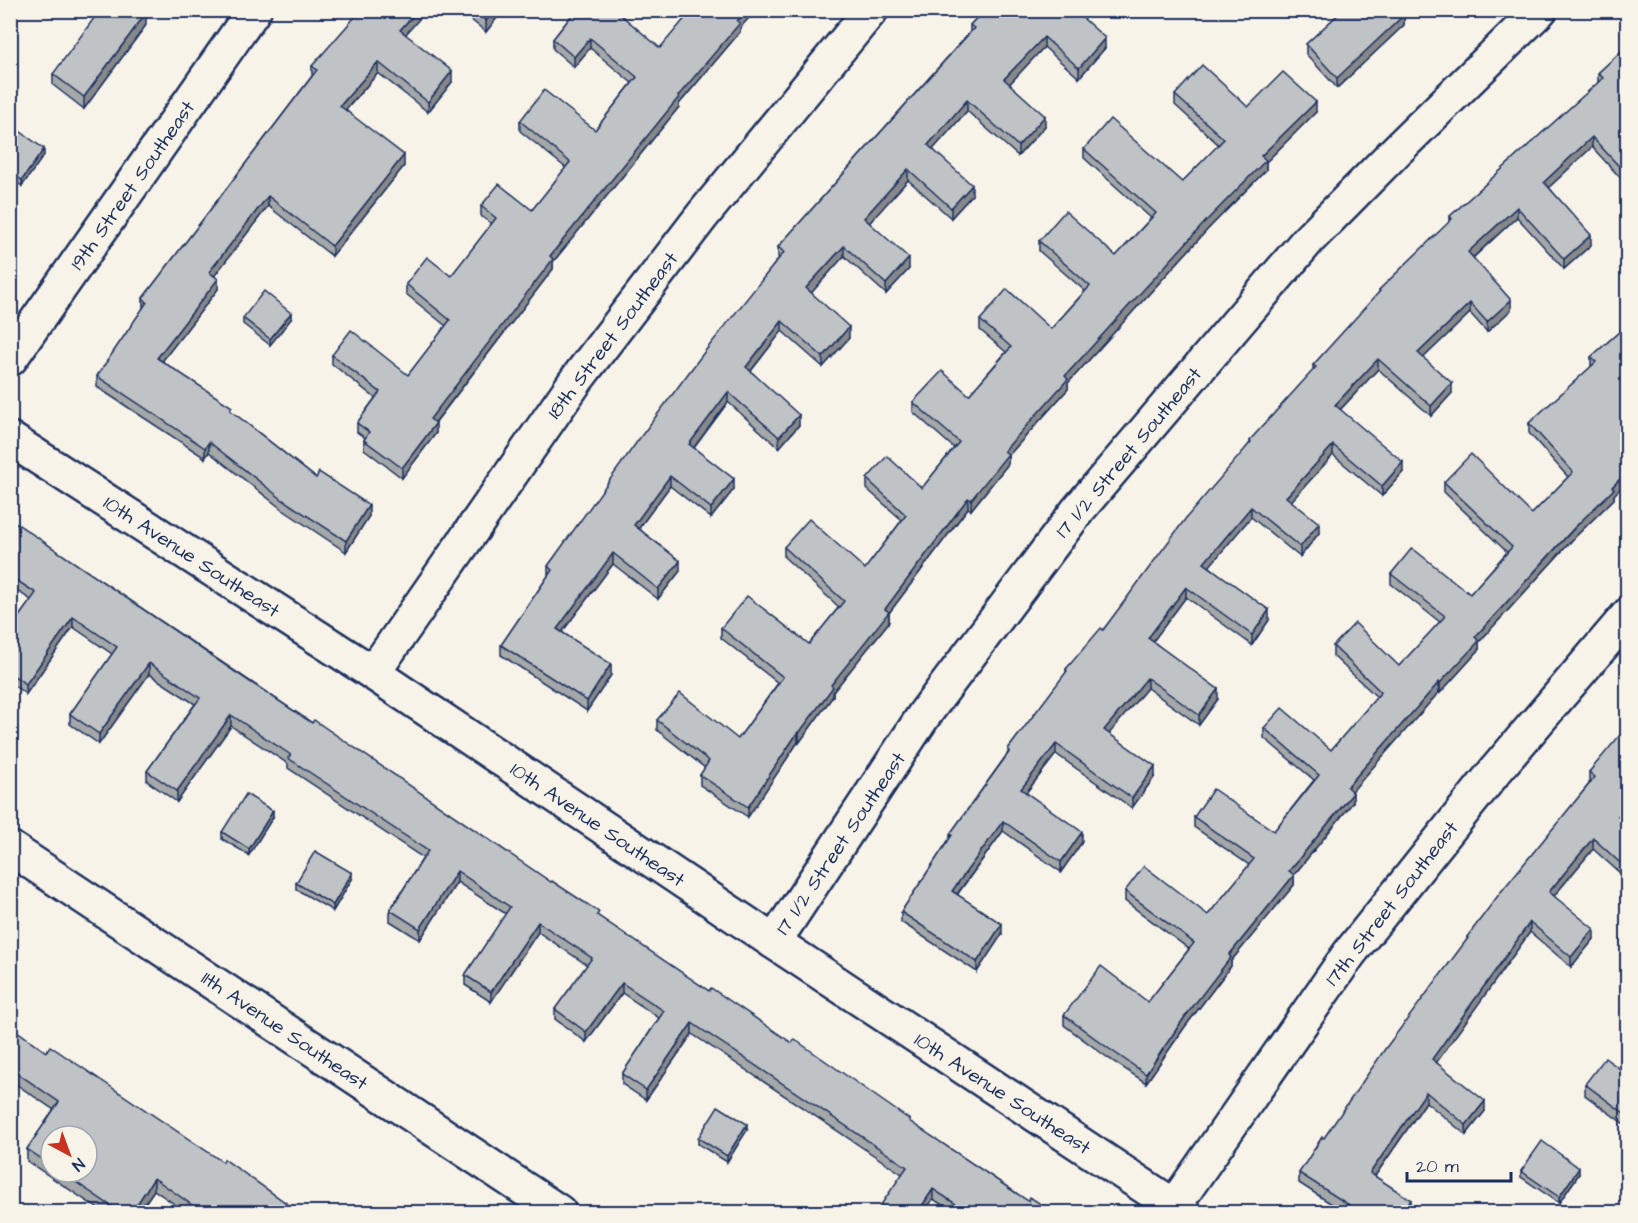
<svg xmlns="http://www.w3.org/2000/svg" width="1638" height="1223" font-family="'Architects Daughter',sans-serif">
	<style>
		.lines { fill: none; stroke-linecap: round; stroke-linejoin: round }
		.minor-casing { stroke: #1b2f5e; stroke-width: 38 }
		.major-casing { stroke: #1b2f5e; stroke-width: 38 }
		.minor { stroke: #f7f3e8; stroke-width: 33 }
		.major { stroke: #f7f3e8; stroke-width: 33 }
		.wall { fill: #a5a8a9; stroke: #1b2f5e; stroke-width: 1.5; fill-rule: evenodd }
		.shaded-wall { fill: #86888a; stroke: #1b2f5e; stroke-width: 1.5 }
		.building { fill: #c0c3c5; stroke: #1b2f5e; stroke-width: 1.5 }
		.labels { text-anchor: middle; stroke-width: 4.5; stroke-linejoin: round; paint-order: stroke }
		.street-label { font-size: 20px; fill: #1b2f5e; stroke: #f7f3e8 }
	</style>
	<rect width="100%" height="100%" fill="#f7f3e8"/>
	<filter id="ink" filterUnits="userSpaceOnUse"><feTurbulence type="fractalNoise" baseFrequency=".0167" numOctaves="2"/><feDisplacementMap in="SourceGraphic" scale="12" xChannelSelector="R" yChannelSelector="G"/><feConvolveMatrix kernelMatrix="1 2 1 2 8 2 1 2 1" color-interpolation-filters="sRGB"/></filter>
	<g filter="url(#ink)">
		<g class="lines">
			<!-- minor casing -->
			<g class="minor-casing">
				<g id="minor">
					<path d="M10 359 254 10"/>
					<path d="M10 439 373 673 774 942 1183 1212"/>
					<path d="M373 673 577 379 702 216 871 10"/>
					<path d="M774 942 924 715 1078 510 1308 240 1397 150 1540 10"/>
					<path d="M1174 1206 1349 954 1496 770 1628 615"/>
				</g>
			</g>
			<!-- major casing -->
			<g class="major-casing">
				<path id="major" d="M10 848 559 1212"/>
			</g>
			<!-- minor -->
			<use href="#minor" class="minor"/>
			<!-- major -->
			<use href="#major" class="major"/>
		</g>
		<!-- wall -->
		<g class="wall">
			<path d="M459 10H503L486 32Z"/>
			<path d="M576 10 660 48 740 28V32L679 104V107L553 262V269L435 423 436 433 402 478 364 449V440L365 438 357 432V423L375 398 332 364V355L408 375 446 326 406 294V284L451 276 492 224 481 216V206L532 210 566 168 520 131V121L595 130 632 83 590 48 574 67 553 49V39Z"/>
			<path d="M984 10 1105 48 1079 78 1044 47 1009 84 1045 126 1018 156 967 111 933 149 972 195 951 218 908 180 869 223 909 269 886 294 844 256 811 293 849 338 823 367 782 331 751 371 799 425 779 448 728 402 694 448 734 489 711 518 670 486 639 528 680 571 658 599 613 564 562 632 611 675 587 711 501 655V645L548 576V566L779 258 778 257V247L970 32V25Z"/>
			<path d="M1343 10H1412L1404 17V25L1337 88 1306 54V44Z"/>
			<path d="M146 25 84 109 53 85V74Z"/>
			<path d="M406 35 452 82 428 112 378 73 346 110 404 166 332 256 268 206 214 276 218 289 162 361 232 412 316 478 369 516 346 552 283 510 209 452 205 458 97 387V376L143 309V298L312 76V66Z"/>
			<path d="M1628 45V186L1592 147 1549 187 1591 245 1564 269 1517 217 1473 258 1511 310 1487 332 1470 313 1423 358 1452 393 1431 416 1378 369 1340 410 1403 472 1382 496 1333 455 1291 501 1319 533 1300 557 1251 517 1209 566 1269 620 1252 645 1186 597 1153 641 1218 699 1199 725 1147 688 1109 733 1155 776 1132 808 1056 754 1026 793 1082 842 1061 872 1003 831 957 895 1002 934 977 972 901 922V912L950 838V834L1008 753V749L1066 673V669L1103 630 1250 443V440L1313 371V365L1379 293V290L1450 222V216L1598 83V73Z"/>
			<path d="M1175 95 1248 107 1316 112 1266 162V170L1208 229 1068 383V389L1008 456V464L971 510 968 508 889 613V622L833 692V696L799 743 798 742 748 817 700 785V775L705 768 657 730V720L738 739 778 683 721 638V628L809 644 839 607 784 557V547L865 569 902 520 867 489V479L922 488 954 448 913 412V402L969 395 1006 352 980 330V320L1051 329 1085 291 1039 251V241L1116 256 1151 218 1084 158V149L1182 182 1219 145 1175 105Z"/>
			<path d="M10 129 44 155 22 186 10 178Z"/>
			<path d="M243 318 291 319 270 345 243 324Z"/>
			<path d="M1628 324 1614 499 1574 538 1479 642V650L1440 693 1439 692 1352 791 1353 802 1294 875V885L1231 961V966L1184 1028 1146 1083 1108 1058 1064 1025V1015L1148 1002 1189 949 1125 901V891L1208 915 1249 865 1194 827V817L1274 831 1314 780 1264 738V728L1331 750 1377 697 1333 656V646L1399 666 1440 622 1391 584V574L1470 594 1507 552 1444 492V482L1532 514 1568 477 1529 433V423L1591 367V357Z"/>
			<path d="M10 519 709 991 910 1122 1028 1201 1053 1212H953L933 1199 902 1174 692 1034 646 1100 622 1084V1074L659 1018 622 993 586 1042 555 1019V1009L587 965 538 932 491 1002 465 985V975L506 914 457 882 420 940 390 921V910L423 858 288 768V764L231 726 177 802 147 781V771L195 704 149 674 99 744 70 724V714L112 654 73 627 26 694 10 683V629L31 600 10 586Z"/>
			<path d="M1628 730V814L1623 820 1628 825V880L1593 849 1554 896 1594 939 1571 967 1530 932 1436 1062 1485 1111 1466 1135 1426 1102 1375 1176 1411 1210 1410 1212H1344L1299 1183V1173L1467 940V937L1590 783H1589V772Z"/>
			<path d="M273 817 249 855 222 839V832Z"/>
			<path d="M352 879 333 911 296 889V883Z"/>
			<path d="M10 1026 46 1052 299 1212H186L154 1190 139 1212H103L27 1161V1149L54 1110 10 1080ZM51 1136 87 1172H51Z"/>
			<path d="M1628 1075V1127L1585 1095V1084Z"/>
			<path d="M747 1130 727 1162 698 1144V1138Z"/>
			<path d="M1628 1159V1182L1621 1178V1167Z"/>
			<path d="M1521 1171 1579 1174 1559 1203 1521 1177Z"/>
		</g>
		<!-- shaded-wall -->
		<g class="shaded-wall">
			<path d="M418 10H427L400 41V30Z"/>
			<path d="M494 10H503L486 32V21Z"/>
			<path d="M747 10H756L740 28V32L679 104V107L553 262V269L430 429V419L550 256 737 21Z"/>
			<path d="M1412 10 1404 17V25L1337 88V78L1400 11Z"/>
			<path d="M146 13V25L84 109V97Z"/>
			<path d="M1044 37V47L1004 90V79Z"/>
			<path d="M590 38V48L574 67V57Z"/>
			<path d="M1105 38V48L1079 78V68Z"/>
			<path d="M378 62V73L340 116V106Z"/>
			<path d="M452 71V82L428 112V102Z"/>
			<path d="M967 100V111L928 155V145Z"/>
			<path d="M1316 102V112L1266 162V170L1208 229 1068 383V389L1008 456V464L971 510V500L1004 451 1065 376 1261 156Z"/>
			<path d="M1045 116V126L1018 156V146Z"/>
			<path d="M1592 137V147L1544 192V182Z"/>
			<path d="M44 149V155L22 186V180Z"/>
			<path d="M404 155V166L332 256V246Z"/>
			<path d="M908 169V180L864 229V218Z"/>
			<path d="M972 185V195L951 218V208Z"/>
			<path d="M268 196V206L209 283V272Z"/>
			<path d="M1517 207V217L1468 262V252Z"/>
			<path d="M1591 235V245L1564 269V259Z"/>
			<path d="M844 246V256L806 299V288Z"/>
			<path d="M909 258V269L886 294V284Z"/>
			<path d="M218 279V289L157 368V358Z"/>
			<path d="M1511 300V310L1487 332V322Z"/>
			<path d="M1470 303V313L1418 363V353Z"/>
			<path d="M291 313V319L270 345V339Z"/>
			<path d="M782 321V331L746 377V367Z"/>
			<path d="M849 327V338L823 367V357Z"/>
			<path d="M1378 359V369L1335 415V405Z"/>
			<path d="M1452 383V393L1431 416V406Z"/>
			<path d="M728 392V402L689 454V444Z"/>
			<path d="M799 415V425L779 448V437Z"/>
			<path d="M436 423V433L402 478V468Z"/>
			<path d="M209 442V452L205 458V448Z"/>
			<path d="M1333 445V455L1286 507V497Z"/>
			<path d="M1403 462V472L1382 496V486Z"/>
			<path d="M1628 471V481L1614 495V499L1574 538 1479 642V650L1440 693V683L1475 637 1612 487Z"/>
			<path d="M670 476V486L634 535V525Z"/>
			<path d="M734 479V489L711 518V508Z"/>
			<path d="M968 498V508L889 613V622L833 692V696L799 743V733L831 685 885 609Z"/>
			<path d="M369 505V516L346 552V541Z"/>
			<path d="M1251 507V517L1204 573V563Z"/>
			<path d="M1319 523V533L1300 557V547Z"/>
			<path d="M613 553V564L557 639V629Z"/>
			<path d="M680 561V571L658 599V589Z"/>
			<path d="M1186 587V597L1148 648V638Z"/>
			<path d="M1269 610V620L1252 645V635Z"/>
			<path d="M73 617V627L26 694V684Z"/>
			<path d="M149 663V674L99 744V734Z"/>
			<path d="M611 664V675L587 711V701Z"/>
			<path d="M1147 678V688L1104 740V730Z"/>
			<path d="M1439 682V692L1347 797V787Z"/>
			<path d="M1218 689V699L1199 725V715Z"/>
			<path d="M231 715V726L177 802V791Z"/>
			<path d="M798 732V742L748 817V807Z"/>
			<path d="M1056 744V754L1021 799V789Z"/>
			<path d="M1155 766V776L1132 808V798Z"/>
			<path d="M1353 793V802L1289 881V871Z"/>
			<path d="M1628 804V814L1618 826V816Z"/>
			<path d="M273 811V817L249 855V849Z"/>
			<path d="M1003 821V831L952 901V891Z"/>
			<path d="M1082 832V842L1061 872V862Z"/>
			<path d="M1593 838V849L1549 902V892Z"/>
			<path d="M457 871V882L420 940V929Z"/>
			<path d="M352 873V879L333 911V905Z"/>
			<path d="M1294 875V885L1231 961V966L1184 1028 1146 1083V1074L1184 1018 1229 955Z"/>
			<path d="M538 922V932L491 1002V992Z"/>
			<path d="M1530 922V932L1432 1069V1059Z"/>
			<path d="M1002 924V934L977 972V962Z"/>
			<path d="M1594 929V939L1571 967V957Z"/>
			<path d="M622 983V993L586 1042V1032Z"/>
			<path d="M692 1023V1034L646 1100V1090Z"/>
			<path d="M1426 1092V1102L1370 1183V1173Z"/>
			<path d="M1485 1101V1111L1466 1135V1125Z"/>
			<path d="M747 1124V1130L727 1162V1156Z"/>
			<path d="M1579 1168V1174L1559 1203V1197Z"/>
			<path d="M154 1178V1190L139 1212H132Z"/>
			<path d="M933 1189V1199L925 1212H918Z"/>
			<path d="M1411 1200V1210L1410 1212H1403Z"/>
		</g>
		<!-- building -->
		<g class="building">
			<path d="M100 10H142L146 13 84 97 53 74Z"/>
			<path d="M361 10H418L400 30 452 71 428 102 378 62 340 106 404 155 332 246 268 196 209 272 218 279 157 358 232 407 230 410 316 478 319 472 369 505 346 541 283 500 209 442 205 448 97 376 147 302 143 298 317 70 312 66Z"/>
			<path d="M472 10H494L486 21Z"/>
			<path d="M576 10H615L660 48 692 10H747L737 21 740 23 678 96 679 97 550 256 553 259 430 419 436 423 402 468 364 440 369 432 357 423 380 392 332 355 351 330 408 375 450 320 406 284 427 257 451 276 496 218 481 206 499 184 532 210 570 162 520 121 544 90 595 130 637 77 590 38 574 57 553 39Z"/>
			<path d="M984 10H1074L1105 38 1079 68 1044 37 1004 79 1045 116 1018 146 967 100 928 145 972 185 951 208 908 169 864 218 909 258 886 284 844 246 806 288 849 327 823 357 782 321 746 367 799 415 779 437 728 392 689 444 734 479 711 508 670 476 634 525 680 561 658 589 613 553 557 629 611 664 587 701 501 645 552 570 548 566 639 439 702 355 784 252 778 247 974 28 970 25Z"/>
			<path d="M1343 10H1401L1404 15 1337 78 1306 44Z"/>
			<path d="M1628 45V176L1592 137 1544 182 1591 235 1564 259 1517 207 1468 252 1511 300 1487 322 1470 303 1418 353 1452 383 1431 406 1378 359 1335 405 1403 462 1382 486 1333 445 1286 497 1319 523 1300 547 1251 507 1204 563 1269 610 1252 635 1186 587 1148 638 1218 689 1199 715 1147 678 1104 730 1155 766 1132 798 1056 744 1021 789 1082 832 1061 862 1003 821 952 891 1002 924 977 962 901 912 952 835 950 834 1010 751 1008 749 1067 671 1066 669 1101 628 1103 630 1186 518 1251 442 1250 440 1316 367 1313 365 1380 291 1379 290 1452 219 1450 216 1603 78 1598 73Z"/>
			<path d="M1202 65 1248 107 1283 72 1316 102 1261 156 1266 160 1208 219 1065 376 1068 379 1004 451 1008 454 971 500 968 498 885 609 889 612 831 685 833 687 799 733 798 732 748 807 700 775 709 761 657 720 680 693 738 739 783 677 721 628 747 596 809 644 844 601 784 547 809 519 865 569 906 515 867 479 887 456 922 488 959 442 913 402 942 371 969 395 1011 347 980 320 1007 289 1051 329 1090 286 1039 241 1065 211 1116 256 1156 213 1084 149 1110 119 1182 182 1224 139 1175 95Z"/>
			<path d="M13 126 44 149 22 180 10 172V129Z"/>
			<path d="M264 291 291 313 270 339 243 318Z"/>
			<path d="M1628 324V471L1612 487 1614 489 1574 528 1475 637 1479 641 1440 683 1439 682 1347 787 1353 793 1289 871 1294 875 1229 955 1231 957 1184 1018 1146 1074 1108 1048 1064 1015 1101 966 1148 1002 1194 943 1125 891 1144 866 1208 915 1254 859 1194 817 1213 789 1274 831 1319 775 1264 728 1282 708 1331 750 1381 692 1333 646 1355 623 1399 666 1445 616 1391 574 1412 548 1470 594 1512 547 1444 482 1471 454 1532 514 1573 472 1529 423 1596 362 1591 357Z"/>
			<path d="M10 519 235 672 312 723 314 720 551 882 552 881 599 912 597 915 709 991 711 988 792 1043 794 1039 910 1120 909 1121 1028 1201 1030 1197 1053 1212H968L933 1189 918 1212H876L907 1167 692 1023 646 1090 622 1074 664 1011 622 983 586 1032 555 1009 592 958 538 922 491 992 465 975 510 907 457 871 420 929 390 910 428 851 288 758 291 755 231 715 177 791 147 771 200 698 149 663 99 734 70 714 117 647 73 617 26 684 10 673V629L36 593 10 576Z"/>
			<path d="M1625 729 1628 730V804L1618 816 1628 825V870L1593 838 1549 892 1594 929 1571 957 1530 922 1432 1059 1485 1101 1466 1125 1426 1092 1370 1173 1411 1200 1403 1212H1360L1299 1173 1322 1137 1324 1138 1385 1049 1468 938 1467 937 1500 893 1595 777 1589 772Z"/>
			<path d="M246 794 273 811 249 849 222 832Z"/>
			<path d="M315 851 352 873 333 905 296 883Z"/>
			<path d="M10 1026 46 1052 50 1046 223 1162 224 1159 299 1212H202L154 1178 132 1212H120L61 1172H87V1136H51V1165L27 1149 59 1102 10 1068Z"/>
			<path d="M1605 1058 1628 1075V1116L1585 1084Z"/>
			<path d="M718 1106 747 1124 727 1156 698 1138Z"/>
			<path d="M1542 1141 1579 1168 1559 1197 1521 1171Z"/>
			<path d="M1628 1158V1172L1621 1167Z"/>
			<path d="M1586 1207 1593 1212H1582Z"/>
		</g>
	</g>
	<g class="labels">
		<!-- street labels -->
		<g class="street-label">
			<text transform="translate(132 185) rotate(-55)" y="7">19th Street Southeast</text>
			<text transform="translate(612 335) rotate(-53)" y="7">18th Street Southeast</text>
			<text transform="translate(1128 452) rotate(-50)" y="7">17 1/2 Street Southeast</text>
			<text transform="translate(192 556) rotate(33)" y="7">10th Avenue Southeast</text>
			<text transform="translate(598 824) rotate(34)" y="7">10th Avenue Southeast</text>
			<text transform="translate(840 843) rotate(-56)" y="7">17 1/2 Street Southeast</text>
			<text transform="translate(1391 903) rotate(-52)" y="7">17th Street Southeast</text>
			<text transform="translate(285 1030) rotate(34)" y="7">11th Avenue Southeast</text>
			<text transform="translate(1003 1093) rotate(33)" y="7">10th Avenue Southeast</text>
		</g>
	</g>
	<!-- margin -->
	<rect width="1638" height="1223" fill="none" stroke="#f7f3e8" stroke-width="36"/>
	<rect x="18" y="18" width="1602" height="1187" fill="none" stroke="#1b2f5e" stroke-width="2" filter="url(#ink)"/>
	<!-- north arrow -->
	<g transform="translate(69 1154) rotate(139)"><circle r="28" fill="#f7f3e8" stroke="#9fa5b1" stroke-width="1.5"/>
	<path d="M0-4.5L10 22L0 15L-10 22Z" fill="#c8321e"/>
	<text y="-9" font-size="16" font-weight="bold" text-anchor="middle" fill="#1b2f5e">N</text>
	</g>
	<!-- scale -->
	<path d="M1407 1172v9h104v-9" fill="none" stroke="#1b2f5e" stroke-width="3"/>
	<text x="1416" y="1172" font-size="18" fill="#1b2f5e" stroke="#f7f3e8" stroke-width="4.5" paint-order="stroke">20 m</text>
</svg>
